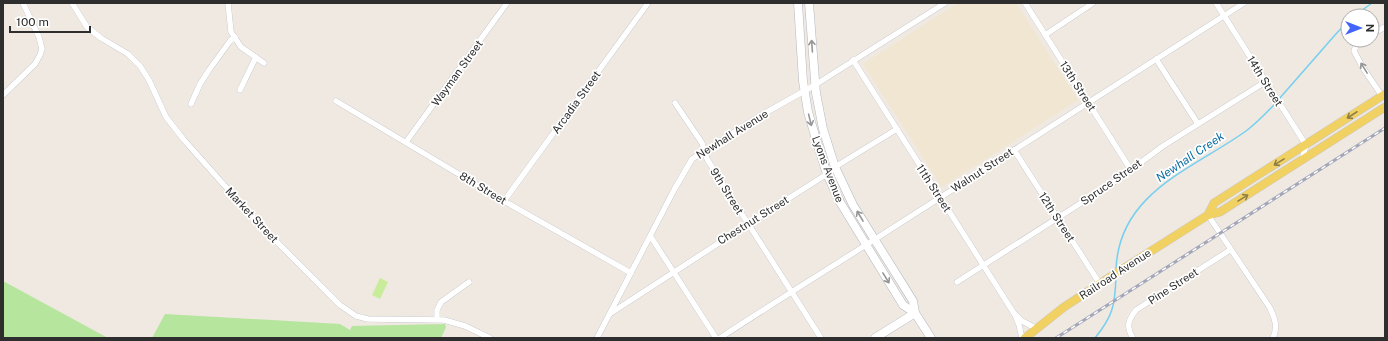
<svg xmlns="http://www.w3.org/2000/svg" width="1388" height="341" font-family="'Public Sans',sans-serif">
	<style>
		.education { fill: #f0e6d1 }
		.green { fill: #b6e59e }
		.pitch { fill: #c9ec9a }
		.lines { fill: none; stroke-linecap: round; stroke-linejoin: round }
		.stream { stroke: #75cff0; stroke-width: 1.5 }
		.street-casing { stroke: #b4b7c1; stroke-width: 6 }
		.secondary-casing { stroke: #b4b7c1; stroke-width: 9 }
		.primary-casing { stroke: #c9c9c9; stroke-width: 9 }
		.street { stroke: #fff; stroke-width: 5.5 }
		.secondary { stroke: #fff; stroke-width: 8 }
		.primary { stroke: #f2d163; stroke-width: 8 }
		.rail-casing { stroke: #a3a6b8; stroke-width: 3 }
		.rail { stroke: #fff; stroke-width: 1.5; stroke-dasharray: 4.5; stroke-linecap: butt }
		.oneway { stroke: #969696 }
		.oneway2 { stroke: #908048 }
		.labels { text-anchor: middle; stroke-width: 3.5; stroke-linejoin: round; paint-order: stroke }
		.street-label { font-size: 11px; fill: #2e2e2e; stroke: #fff }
		.water-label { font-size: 12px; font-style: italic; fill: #0d6fa3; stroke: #fff }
	</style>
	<rect width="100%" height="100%" fill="#efe9e1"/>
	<!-- education -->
	<path class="education" d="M958 3H1016L1078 100 942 187 863 64Z"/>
	<!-- green -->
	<g class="green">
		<path d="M3 281 108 338H3Z"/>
		<path d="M165 314 340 324 350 330 352 326 445 324 446 327 441 338H152Z"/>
	</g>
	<!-- pitch -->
	<path class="pitch" d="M380 278 388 282 380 299 372 295Z"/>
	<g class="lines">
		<!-- stream -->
		<g class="stream">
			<path d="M1354 16 1372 3"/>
			<path d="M1279 99 1335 35 1348 21"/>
			<path d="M1116 269C1119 192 1193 169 1246 131 1257 123 1267 112 1277 102"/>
			<path d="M1095 338C1113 316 1115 305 1116 277"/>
		</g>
		<!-- street casing -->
		<g class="street-casing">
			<g id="street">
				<path d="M72 3 87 27 101 38 128 54 140 66 149 80 166 117 184 140 257 222 340 305 356 316 368 319 444 320 465 326 490 338"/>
				<path d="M228 3 231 32 241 47 264 63"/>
				<path d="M1025 3 1131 170"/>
				<path d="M1216 3 1306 145 1302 160"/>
				<path d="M1372 34 1385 27"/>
				<path d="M1045 35 1093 3"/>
				<path d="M1362 40 1357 43 1354 51 1363 68 1382 96"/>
				<path d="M1156 59 1198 124"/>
				<path d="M853 60 1015 315 1019 325 1022 338"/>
				<path d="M240 90 256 57"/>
				<path d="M3 95 35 64 40 55 42 49 39 37 23 3"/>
				<path d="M336 101 504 201 631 273"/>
				<path d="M675 103 702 143 707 159 821 338"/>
				<path d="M191 104 200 84 209 70 230 41 235 37"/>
				<path d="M406 142 507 3"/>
				<path d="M1014 150 1100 284"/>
				<path d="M504 201 648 3"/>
				<path d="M1208 215 1270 308C1275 319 1278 327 1273 338"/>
				<path d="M651 237 716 338"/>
				<path d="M957 282 1117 180 1163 146 1265 82"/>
				<path d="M611 313 742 228 827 174 835 167 897 129"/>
				<path d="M1016 315 1022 321 1037 329"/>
				<path d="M437 319V310L441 302 469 282"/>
				<path d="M597 338 674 190 692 159 758 117 815 85 945 3"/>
				<path d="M720 338C781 298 843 260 905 220 1018 148 1131 75 1244 3"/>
				<path d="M1133 338C1126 327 1128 320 1136 310L1230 250"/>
			</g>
		</g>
		<!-- secondary casing -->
		<g class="secondary-casing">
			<g id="secondary">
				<path d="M798 3 803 81 808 112 819 149 827 174 840 202 903 305 915 313"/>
				<path d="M809 3 816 93 823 129 835 167 853 205 913 301 915 313 931 338"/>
				<path d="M875 338 915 313"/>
			</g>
		</g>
		<!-- primary casing -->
		<g class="primary-casing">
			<g id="primary">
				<path d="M1208 215 1214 203 1385 94"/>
				<path d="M1025 338 1064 307 1107 279 1208 215 1220 212 1385 107"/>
			</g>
		</g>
		<!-- street -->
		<use href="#street" class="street"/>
		<!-- secondary -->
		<use href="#secondary" class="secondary"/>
		<!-- primary -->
		<use href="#primary" class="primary"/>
		<!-- rail casing -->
		<g class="rail-casing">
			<path id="rail" d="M1056 338 1385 128"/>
		</g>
		<!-- rail -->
		<use href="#rail" class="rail"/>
	</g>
	<!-- one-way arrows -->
	<defs><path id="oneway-shaft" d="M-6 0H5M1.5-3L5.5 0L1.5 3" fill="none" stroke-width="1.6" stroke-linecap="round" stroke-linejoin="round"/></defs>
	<g class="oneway">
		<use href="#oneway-shaft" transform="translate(812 46) rotate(-94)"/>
		<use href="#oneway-shaft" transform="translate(1364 68) rotate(-122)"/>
		<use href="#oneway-shaft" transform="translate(810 120) rotate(76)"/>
		<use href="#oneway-shaft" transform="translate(860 216) rotate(-121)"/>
		<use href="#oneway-shaft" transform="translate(886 278) rotate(58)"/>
	</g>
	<g class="oneway2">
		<use href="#oneway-shaft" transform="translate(1352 115) rotate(147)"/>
		<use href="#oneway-shaft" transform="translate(1279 162) rotate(148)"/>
		<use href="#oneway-shaft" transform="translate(1243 198) rotate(-32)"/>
	</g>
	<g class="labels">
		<!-- street labels -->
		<g class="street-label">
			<text transform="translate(457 73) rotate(-54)" y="4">Wayman Street</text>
			<text transform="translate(1265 81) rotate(58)" y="4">14th Street</text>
			<text transform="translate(1078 86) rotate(57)" y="4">13th Street</text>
			<text transform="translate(576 102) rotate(-54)" y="4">Arcadia Street</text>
			<text transform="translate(732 134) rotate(-32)" y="4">Newhall Avenue</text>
			<text transform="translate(828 169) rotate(69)" y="4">Lyons Avenue</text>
			<text transform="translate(982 170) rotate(-33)" y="4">Walnut Street</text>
			<text transform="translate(1111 182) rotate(-35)" y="4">Spruce Street</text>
			<text transform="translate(483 188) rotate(31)" y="4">8th Street</text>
			<text transform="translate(934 188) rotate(57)" y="4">11th Street</text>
			<text transform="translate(727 191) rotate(58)" y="4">9th Street</text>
			<text transform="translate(252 215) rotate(47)" y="4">Market Street</text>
			<text transform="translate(1057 217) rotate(57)" y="4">12th Street</text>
			<text transform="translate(753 220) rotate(-32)" y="4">Chestnut Street</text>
			<text transform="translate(1115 274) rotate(-33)" y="4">Railroad Avenue</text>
			<text transform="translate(1173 286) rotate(-33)" y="4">Pine Street</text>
		</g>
		<!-- water labels -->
		<g class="water-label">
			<text transform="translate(1190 157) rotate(-34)" y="4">Newhall Creek</text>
		</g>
	</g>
	<!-- border -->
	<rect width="1388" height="341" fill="none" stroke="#2e2e2e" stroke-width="8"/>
	<!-- north arrow -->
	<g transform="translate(1360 28) rotate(90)"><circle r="19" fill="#ffffff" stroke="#ababab"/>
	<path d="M0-3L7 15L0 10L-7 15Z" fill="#4264fb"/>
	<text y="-6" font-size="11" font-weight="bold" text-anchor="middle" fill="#2e2e2e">N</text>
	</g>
	<!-- scale -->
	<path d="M10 26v6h80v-6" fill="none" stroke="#2e2e2e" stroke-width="2"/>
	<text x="16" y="26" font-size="12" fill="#2e2e2e" stroke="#ffffff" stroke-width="3" paint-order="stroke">100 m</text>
</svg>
